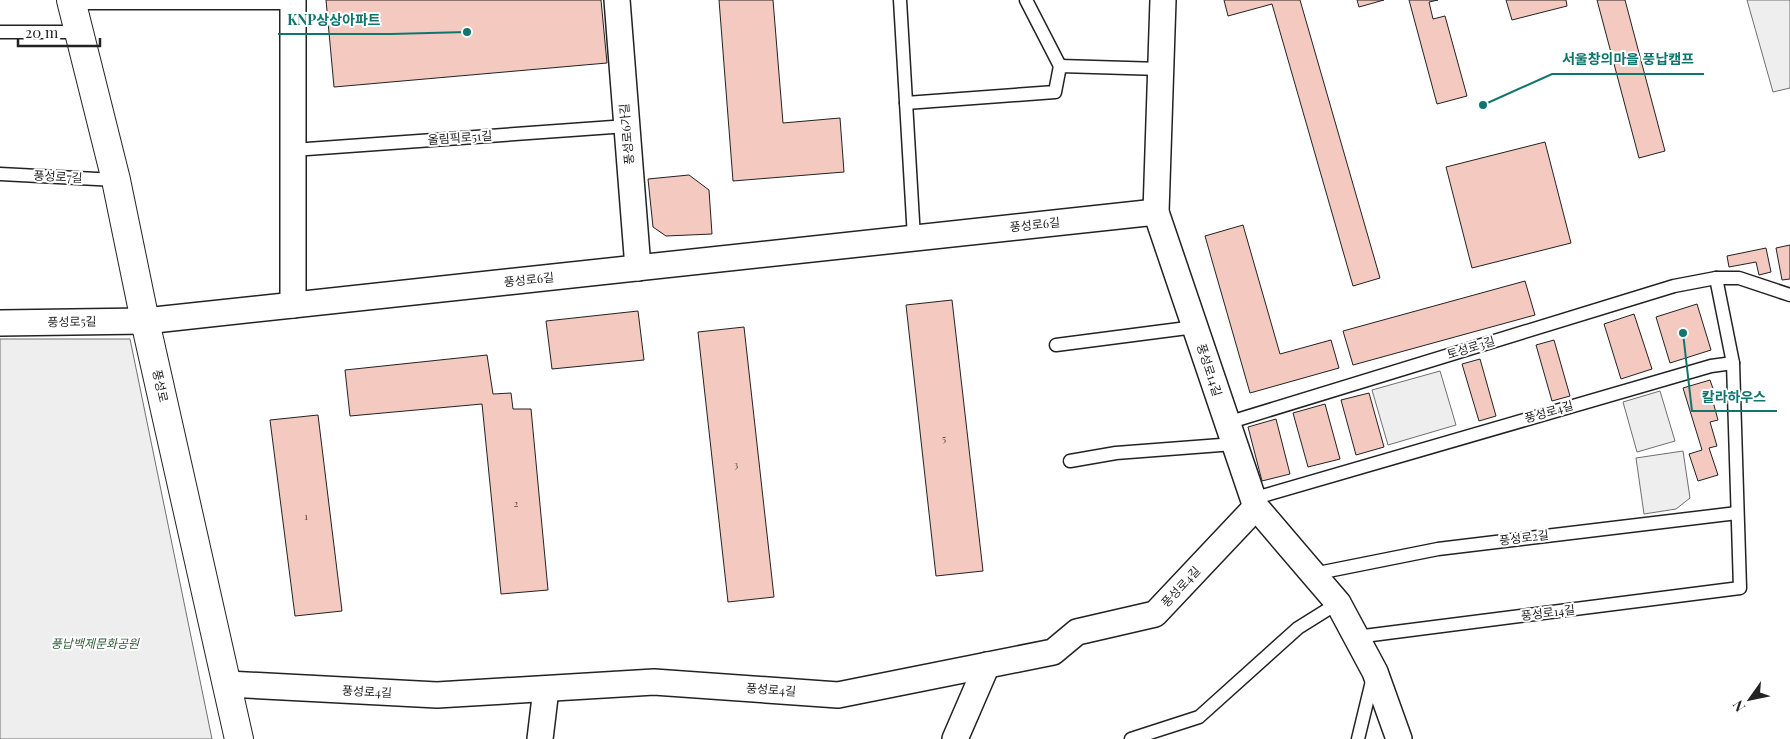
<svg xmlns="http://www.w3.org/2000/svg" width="1790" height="739" font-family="'Playfair Display','Noto Sans KR',serif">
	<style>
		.green { fill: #eee; stroke: #6f6f6f }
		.building { fill: #f3c9c0; stroke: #222 }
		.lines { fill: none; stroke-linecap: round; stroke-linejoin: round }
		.lane-casing { stroke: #222; stroke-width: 15 }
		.street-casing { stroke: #222; stroke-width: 28 }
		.secondary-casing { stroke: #222; stroke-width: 30 }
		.lane { stroke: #fff; stroke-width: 12 }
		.street { stroke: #fff; stroke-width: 25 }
		.secondary { stroke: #fff; stroke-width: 28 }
		.labels { text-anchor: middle; stroke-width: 4; stroke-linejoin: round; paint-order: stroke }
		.number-label { font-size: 10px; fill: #564c4a }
		.street-label { font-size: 12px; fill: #222; stroke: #fff }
		.park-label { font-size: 12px; font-style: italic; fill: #2f5e38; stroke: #fff }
		.leader { fill: none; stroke: #0f766e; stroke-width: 2 }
		.callout-dot { fill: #0f766e; stroke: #fff; stroke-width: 2 }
		.callout-label { font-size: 14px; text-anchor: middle; font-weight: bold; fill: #0f766e; stroke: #fff; stroke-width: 4; stroke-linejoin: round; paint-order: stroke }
	</style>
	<rect width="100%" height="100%" fill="#fff"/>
	<!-- green -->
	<g class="green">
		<path d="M1747 0H1790V88L1773 92Z"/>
		<path d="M0 339H130L212 739H0Z"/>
		<path d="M1440 371 1456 425 1388 445 1372 390Z"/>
		<path d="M1660 391 1675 441 1637 452 1623 402Z"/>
		<path d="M1683 451 1690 498 1676 509 1644 514 1636 458Z"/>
	</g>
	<!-- building -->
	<g class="building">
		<path d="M326 0H601L607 63 334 87Z"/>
		<path d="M719 0H773L783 123 840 118 844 172 733 181Z"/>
		<path d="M1224 0H1300L1380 278 1353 286 1272 4 1228 16Z"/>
		<path d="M1357 0H1384L1359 7Z"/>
		<path d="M1409 0H1438L1429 2 1433 19 1445 16 1467 96 1437 104Z"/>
		<path d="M1506 0H1566L1567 6 1512 20Z"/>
		<path d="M1597 0H1625L1665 151 1639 158Z"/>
		<path d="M1545 142 1571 243 1472 268 1446 167Z"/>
		<path d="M689 175 709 190 712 234 666 236 653 227 648 179Z"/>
		<path d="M1243 225 1280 354 1331 340 1339 368 1250 393 1205 236Z"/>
		<path d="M1790 245V279L1782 280 1776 248Z"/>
		<path d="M1766 248 1771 272 1759 275 1756 262 1729 267 1727 256Z"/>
		<path d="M1525 281 1535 315 1353 365 1343 331Z"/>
		<path d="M952 300 983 571 936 576 906 305Z"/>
		<path d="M1697 304 1711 350 1670 363 1656 317Z"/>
		<path d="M638 311 644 360 552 369 546 321Z"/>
		<path d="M1634 314 1652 369 1621 379 1604 324Z"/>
		<path d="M744 327 774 597 728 602 698 332Z"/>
		<path d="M1554 340 1570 396 1552 401 1536 345Z"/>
		<path d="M487 355 493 394 511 393 513 409H531L548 590 501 594 482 404 350 416 345 370Z"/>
		<path d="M1480 359 1496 416 1479 421 1462 364Z"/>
		<path d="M1710 380 1716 397 1712 398 1718 420 1710 422 1717 446 1709 448 1718 475 1698 481 1689 454 1702 450 1683 388Z"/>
		<path d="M1369 393 1384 447 1356 455 1341 400Z"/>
		<path d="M1325 404 1340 459 1308 467 1293 413Z"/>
		<path d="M318 415 342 611 295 616 270 420Z"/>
		<path d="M1276 419 1290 474 1262 481 1248 427Z"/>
	</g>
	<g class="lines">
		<!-- lane casing -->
		<g class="lane-casing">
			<g id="lane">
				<path d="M900 0 914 238"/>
				<path d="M1026 0 1060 66"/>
				<path d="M72 3H293"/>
				<path d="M0 32H79"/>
				<path d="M906 103 1055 92 1060 66 1161 69"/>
				<path d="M293 150 627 126"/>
				<path d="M0 174 116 180"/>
				<path d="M1056 345 1195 327"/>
				<path d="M1227 423 1674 286 1716 278H1739L1790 295"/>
				<path d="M1070 461 1116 453 1234 444"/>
				<path d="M1252 499 1711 366 1733 363"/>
				<path d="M1313 574 1438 549 1737 513"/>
				<path d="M1356 637 1740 588 1733 363 1716 278"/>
				<path d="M1131 739 1199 717 1298 628 1338 603"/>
				<path d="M1358 739 1373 677"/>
			</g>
		</g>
		<!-- street casing -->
		<g class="street-casing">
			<g id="street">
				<path d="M293 0V305"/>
				<path d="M617 0 638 268"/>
				<path d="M1163 0 1156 212 1256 507 1338 603 1375 672 1399 739"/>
				<path d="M0 323 145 321 1156 212"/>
				<path d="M228 684 437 695 654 682 838 695 1053 652 1077 632 1155 614 1256 507"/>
				<path d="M540 739 546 689"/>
				<path d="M955 739 987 665"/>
			</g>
		</g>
		<!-- secondary casing -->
		<g class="secondary-casing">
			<path id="secondary" d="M71 0 116 180 145 321 239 739"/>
		</g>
		<!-- lane -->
		<use href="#lane" class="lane"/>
		<!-- street -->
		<use href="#street" class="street"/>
		<!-- secondary -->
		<use href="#secondary" class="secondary"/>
	</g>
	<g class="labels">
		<!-- number labels -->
		<g class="number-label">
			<text x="944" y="442">5</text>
			<text x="736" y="468">3</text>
			<text x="516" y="507">2</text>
			<text x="306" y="520">1</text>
		</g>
		<!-- street labels -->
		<g class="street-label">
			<text transform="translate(627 134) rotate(-95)" y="4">풍성로6가길</text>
			<text transform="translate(460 138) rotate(-4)" y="4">올림픽로51길</text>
			<text transform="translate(58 177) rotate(3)" y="4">풍성로7길</text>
			<text transform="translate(1035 225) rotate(-6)" y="4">풍성로6길</text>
			<text transform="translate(529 280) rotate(-6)" y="4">풍성로6길</text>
			<text transform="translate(72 322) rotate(-1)" y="4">풍성로5길</text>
			<text transform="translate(1471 348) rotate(-17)" y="4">토성로3길</text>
			<text transform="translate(1209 370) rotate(72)" y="4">풍성로14길</text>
			<text transform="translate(160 386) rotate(77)" y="4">풍성로</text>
			<text transform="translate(1549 412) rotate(-16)" y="4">풍성로4길</text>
			<text transform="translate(1524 538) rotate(-7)" y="4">풍성로2길</text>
			<text transform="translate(1181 587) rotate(-47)" y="4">풍성로4길</text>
			<text transform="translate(1548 613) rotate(-7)" y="4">풍성로14길</text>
			<text transform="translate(771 690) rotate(4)" y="4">풍성로4길</text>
			<text transform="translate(367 692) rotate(3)" y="4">풍성로4길</text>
		</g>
		<!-- park labels -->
		<g class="park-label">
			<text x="95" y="648">풍납백제문화공원</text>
		</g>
	</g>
	<!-- callouts -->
	<path class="leader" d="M467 32L391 34H278M1483 105L1552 74H1704M1683 333L1692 411H1777"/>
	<g class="callout-dot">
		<circle cx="467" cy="32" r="5"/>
		<circle cx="1483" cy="105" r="5"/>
		<circle cx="1683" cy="333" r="5"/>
	</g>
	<g class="callout-label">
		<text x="334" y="25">KNP상상아파트</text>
		<text x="1628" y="64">서울창의마을 풍납캠프</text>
		<text x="1734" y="402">칼라하우스</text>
	</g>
	<!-- north arrow -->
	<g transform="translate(1750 699) rotate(237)" stroke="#ffffff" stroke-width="4" paint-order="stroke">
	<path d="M0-4L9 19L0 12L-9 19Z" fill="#222222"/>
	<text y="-8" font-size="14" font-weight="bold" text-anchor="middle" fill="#222222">N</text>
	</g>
	<!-- scale -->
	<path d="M18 38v8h82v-8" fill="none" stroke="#222222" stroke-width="2.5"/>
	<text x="25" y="38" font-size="15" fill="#222222" stroke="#ffffff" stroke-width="4" paint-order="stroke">20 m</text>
</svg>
